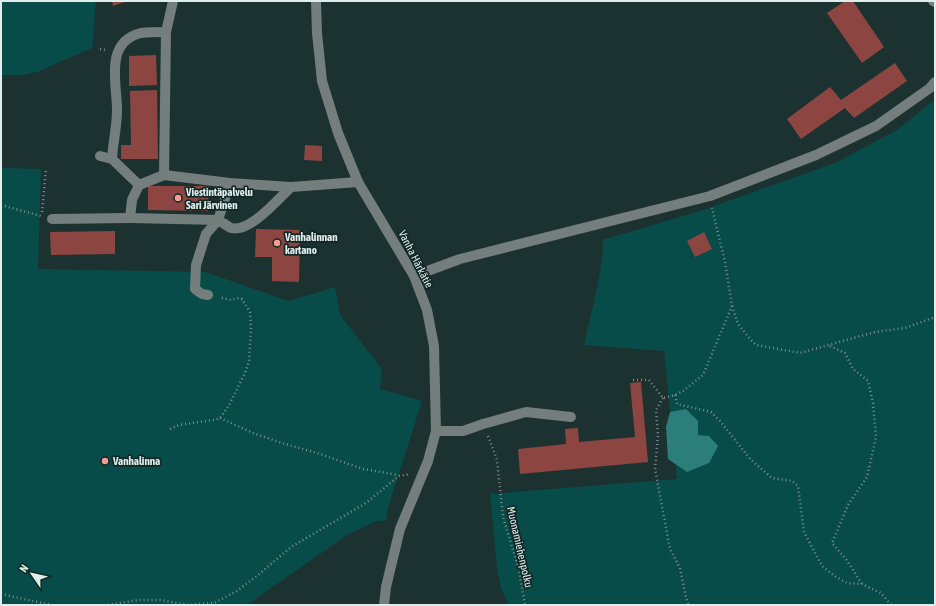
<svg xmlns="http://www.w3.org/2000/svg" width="936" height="606" font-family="'Asap Condensed',sans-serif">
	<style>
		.green { fill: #074c49 }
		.water { fill: #2b7e79 }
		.building { fill: #8d4541 }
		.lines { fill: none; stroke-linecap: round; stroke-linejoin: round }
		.path { stroke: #7d8f8d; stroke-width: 2.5; stroke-dasharray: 1 3; stroke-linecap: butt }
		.minor { stroke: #737e7d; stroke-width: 10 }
		.poi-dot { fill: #f59c96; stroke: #122826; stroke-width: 1.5 }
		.labels { text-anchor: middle; stroke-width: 3.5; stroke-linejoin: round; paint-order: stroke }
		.poi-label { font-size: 11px; font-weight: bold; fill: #dfedeb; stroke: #122826; text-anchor: start }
		.street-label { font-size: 11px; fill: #dfedeb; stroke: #122826 }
	</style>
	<rect width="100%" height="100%" fill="#1c3230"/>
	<!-- green -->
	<g class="green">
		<path d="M1 1H96L92 48 37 72 23 75H1Z"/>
		<path d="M935 99V605H509L501 588 497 568 490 494 677 479 664 351 584 345C588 327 607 253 602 240L700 211 835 163 897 130Z"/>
		<path d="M1 168 41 169 38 269 205 272 289 301 335 287 340 315 382 369 380 389 422 401 388 508 386 521H376L347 535 247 605H1Z"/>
	</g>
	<!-- water -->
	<path class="water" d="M686 409 698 421V435L709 436 718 446 709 463 687 472 668 459 666 427 670 412Z"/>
	<!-- building -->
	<g class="building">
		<path d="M112 1H128L113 6Z"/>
		<path d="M845 1H853L884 47 862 63 827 13Z"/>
		<path d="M156 55 157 85 129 86V56Z"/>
		<path d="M895 63 907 81 854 118 845 108 801 139 787 119 830 87 841 100Z"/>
		<path d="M157 90 158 159H121V145H131L130 91Z"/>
		<path d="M305 145 322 146V161L304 160Z"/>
		<path d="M148 186H209L208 211 148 210Z"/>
		<path d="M256 229 300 230 299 282 272 281V257H255Z"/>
		<path d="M115 231V254L51 255 50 232Z"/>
		<path d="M704 232 712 249 695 257 687 241Z"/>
		<path d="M641 382 648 462 520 474 518 449 566 444 565 429 578 428 579 442 635 437 630 383Z"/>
	</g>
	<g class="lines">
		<!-- path -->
		<g class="path">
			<path d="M100 49 106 50"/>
			<path d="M1 205 41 216"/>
			<path d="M42 212 46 169"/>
			<path d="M732 306 738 324 750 339 756 345 800 353 875 332 905 328 935 317"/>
			<path d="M830 346 845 353 853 369 868 381 873 403 876 437 867 477 848 505 832 543 846 559 862 584"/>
			<path d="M633 380H649L663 398 675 395 683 391 703 375 732 306 725 262 712 208"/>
			<path d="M675 395 677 404 711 412 720 421 751 460 772 478 792 481 798 486 804 532 822 566 836 577 847 583 862 584 881 593 891 605"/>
			<path d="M663 398 656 410 658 435 655 469 670 549 680 568 687 602 689 605"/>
			<path d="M220 418 253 433 285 444 317 453 363 469 398 475"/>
			<path d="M170 429 179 425 213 420 220 418 228 407 245 373 249 361 251 327 250 312 242 299 239 298 231 300 219 297"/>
			<path d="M488 436 497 460 503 517 519 570 525 605"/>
			<path d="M1 594 51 605"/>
			<path d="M108 605 138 600H161L187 605 214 603 237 591 258 575 291 547 366 503 399 476 410 474"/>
		</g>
		<!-- minor -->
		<g class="minor">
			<path d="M316 1 317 33 322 81 338 133 358 182 414 276 427 310 434 346 436 431 428 461 400 529 386 587 384 605"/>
			<path d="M933 1 935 2"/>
			<path d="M100 156 112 159 139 185 164 175 230 183 291 187 358 182"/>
			<path d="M112 159C113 143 117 126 117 110 117 83 104 42 141 33 149 32 158 32 166 32"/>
			<path d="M164 175 166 32 173 1"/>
			<path d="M139 185 132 200 130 218 218 220 230 183"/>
			<path d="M52 219 130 218"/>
			<path d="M414 276 460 259 710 196 816 155 876 126 930 88 935 82"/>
			<path d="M208 295 202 294 195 289 196 265 206 234 218 220C222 222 227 226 231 228 250 233 278 199 291 187"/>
			<path d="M436 431H463L483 424 526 412 571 417"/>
		</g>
	</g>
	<!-- markers -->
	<g class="poi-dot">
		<circle cx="178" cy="198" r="4"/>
		<circle cx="277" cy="243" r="4"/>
		<circle cx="105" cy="461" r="4"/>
	</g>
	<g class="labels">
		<!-- poi labels -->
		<g class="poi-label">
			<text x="186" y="196">Viestintäpalvelu<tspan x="186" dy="13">Sari Järvinen</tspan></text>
			<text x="285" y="241">Vanhalinnan<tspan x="285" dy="13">kartano</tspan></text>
			<text x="113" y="465">Vanhalinna</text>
		</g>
		<!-- street labels -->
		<g class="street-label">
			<text transform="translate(416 259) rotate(63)" y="4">Vanha Härkätie</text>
			<text transform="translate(520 547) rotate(77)" y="4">Muonamiehenpolku</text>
		</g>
	</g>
	<!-- border -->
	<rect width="936" height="606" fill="none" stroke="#dfedeb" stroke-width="4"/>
	<!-- north arrow -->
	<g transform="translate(32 574) rotate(304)" stroke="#122826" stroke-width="3" paint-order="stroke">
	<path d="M0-3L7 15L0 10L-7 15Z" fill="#dfedeb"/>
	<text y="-6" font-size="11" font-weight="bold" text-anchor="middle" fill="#dfedeb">N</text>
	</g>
</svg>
